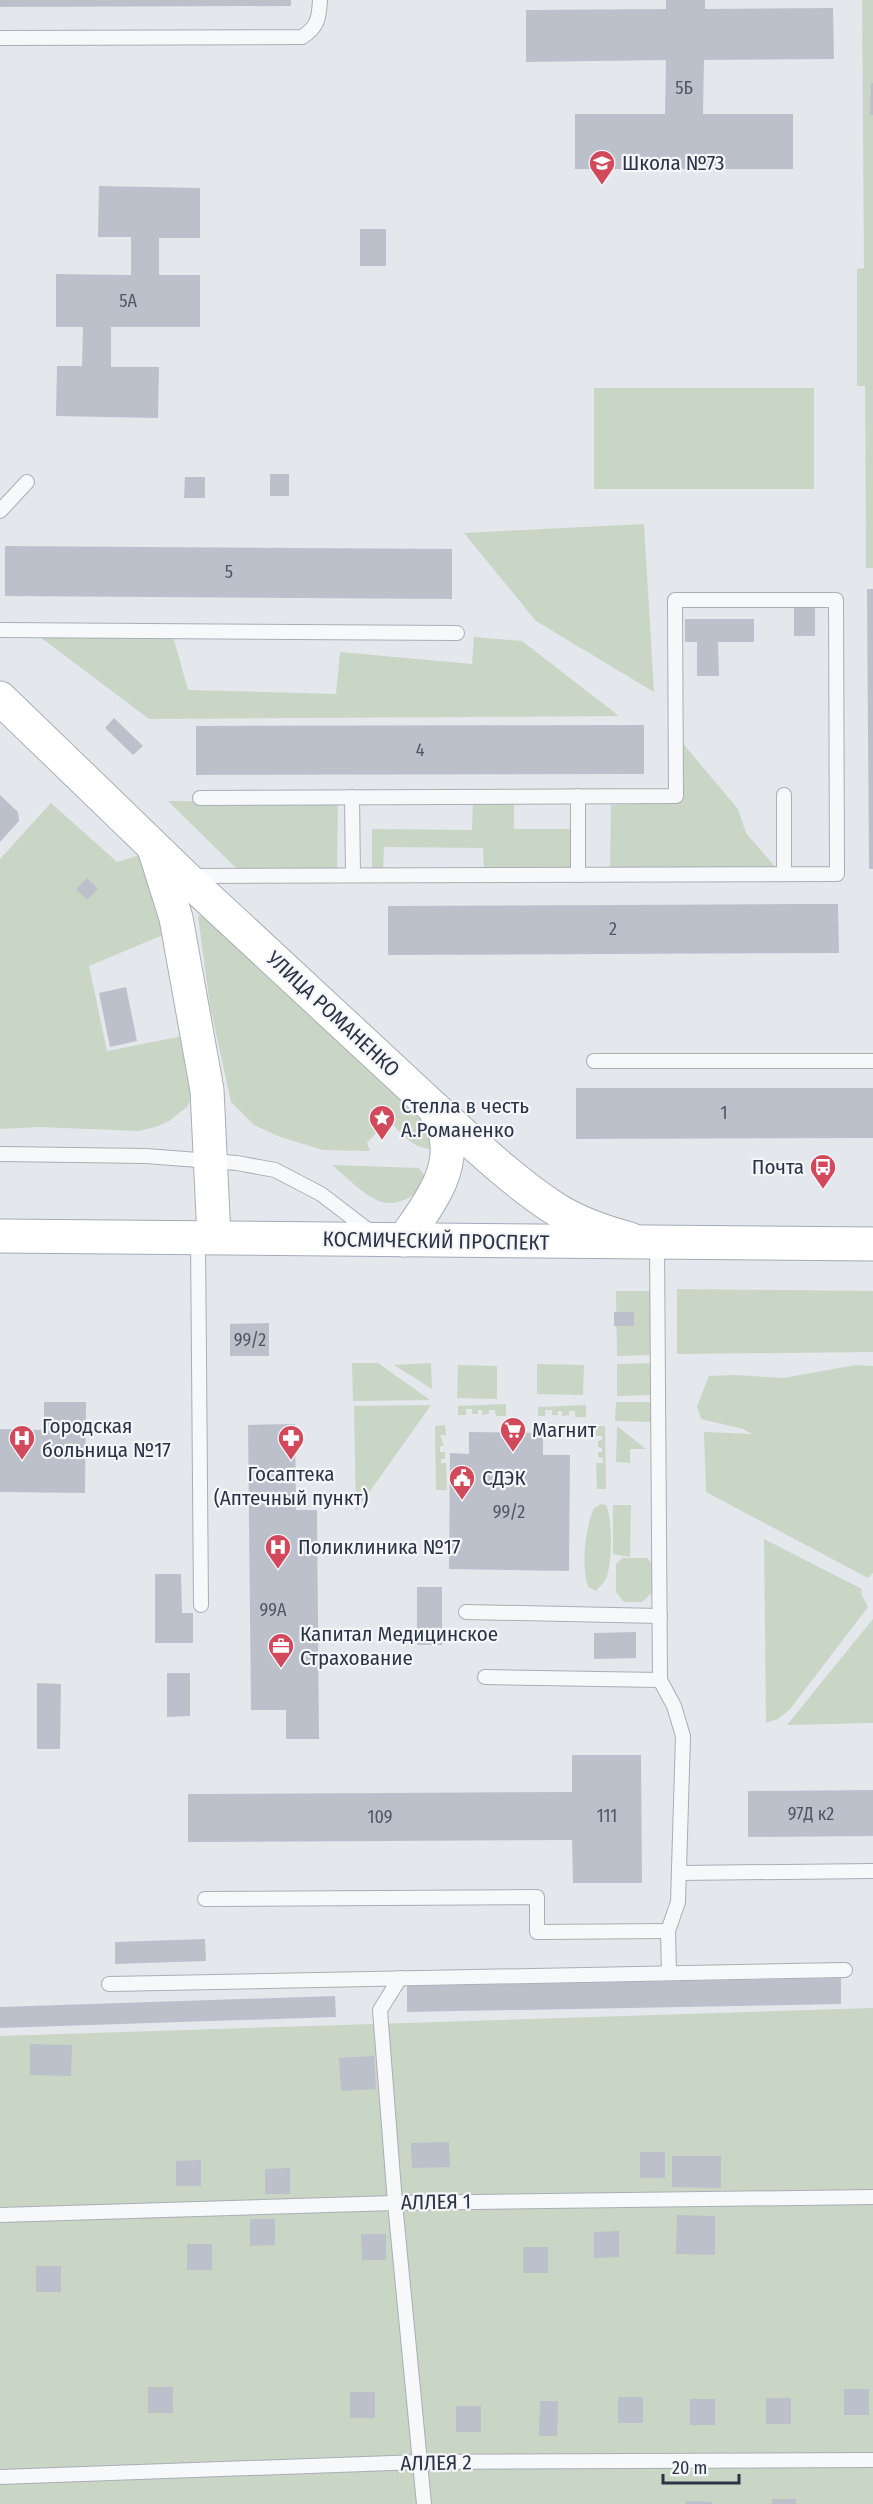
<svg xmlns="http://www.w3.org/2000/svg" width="873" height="2504" font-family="'Fira Sans Condensed',sans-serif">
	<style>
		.green { fill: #c9d6c5 }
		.building { fill: #bbc0ca }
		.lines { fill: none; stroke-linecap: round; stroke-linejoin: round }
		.service-casing { stroke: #a9aeb7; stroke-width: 16 }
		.secondary-casing { stroke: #a9aeb7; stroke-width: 35 }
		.primary-casing { stroke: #a3abb8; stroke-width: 35 }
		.service { stroke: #f7f8fa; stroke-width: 14 }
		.secondary { stroke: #fff; stroke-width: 33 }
		.primary { stroke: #fff; stroke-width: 33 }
		.labels { text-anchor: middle; stroke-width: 4.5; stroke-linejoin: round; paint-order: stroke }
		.number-label { font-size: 18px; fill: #4f5766 }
		.poi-label { font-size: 21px; fill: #2b3445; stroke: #f4f6f9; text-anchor: start }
		.street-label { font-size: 21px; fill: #2b3445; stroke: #f4f6f9 }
	</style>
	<rect width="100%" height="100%" fill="#e4e7ec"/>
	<!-- green -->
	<g class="green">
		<path d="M862 0H873V568H866L865 386H857V269L864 268Z"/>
		<rect x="594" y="388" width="220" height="101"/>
		<path d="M644 524 654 692 536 621 464 533Z"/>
		<path d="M173 636 188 690 336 694 340 652 472 664 474 637 522 641 619 716 149 719 40 637Z"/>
		<path d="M680 740 738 809 746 833 777 869 610 868 611 805 681 802Z"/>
		<path d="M514 799V829H574L575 871 484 870 483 848 384 847 383 870H372V829L472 830 473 800Z"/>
		<path d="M168 801 338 802 337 871H239Z"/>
		<path d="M51 803 117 862 140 855 163 935 89 966 107 1051 183 1036 195 1090 187 1107 169 1121 156 1127 138 1131 39 1127 0 1129V859Z"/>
		<path d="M204 915 417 1111 428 1126 436 1149C412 1150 404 1135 388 1120L367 1143 370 1151 323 1150 280 1137 254 1125 231 1102 210 1006 198 916Z"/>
		<path d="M332 1165 419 1168 429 1182C386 1224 368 1195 332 1165Z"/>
		<path d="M677 1289 873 1291V1352L677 1354Z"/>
		<path d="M616 1291H653V1355L617 1356Z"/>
		<path d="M352 1363H378L430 1400 353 1401Z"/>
		<path d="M431 1363 432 1389 394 1365Z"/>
		<path d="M653 1363V1395L617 1396V1364Z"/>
		<path d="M537 1364 584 1365 583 1395 537 1394Z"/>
		<path d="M458 1365 497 1366V1399L457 1398Z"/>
		<path d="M856 1365 873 1366V1573L868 1578 706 1492 704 1432 752 1434 743 1429 701 1419 697 1406 709 1376 735 1375 783 1378Z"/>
		<path d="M616 1402H651V1422L615 1421Z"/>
		<path d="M506 1404V1416H496L495 1410H489V1414L482 1415V1410H478V1414H472V1409H466V1415H458V1406Z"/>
		<path d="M431 1405 356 1511 354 1406Z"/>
		<path d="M586 1405V1417H575V1411H569V1415L562 1416V1411H558V1415H552V1410H545V1416H538V1407Z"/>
		<path d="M445 1425 446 1435H440L444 1446H440V1452H445V1459H441V1463H446L447 1490H436L435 1426Z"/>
		<path d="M596 1426H605L606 1489H597L596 1463H603V1458L598 1457V1452H602V1448L598 1447V1441L602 1440V1436H596Z"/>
		<path d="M617 1426 646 1449H630V1463L616 1462Z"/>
		<path d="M601 1504 606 1505C613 1521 612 1559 607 1576 606 1581 600 1586 596 1591L588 1587C581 1566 585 1528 594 1508Z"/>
		<path d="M613 1505H631L630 1557 613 1554Z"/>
		<path d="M764 1539 862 1589 861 1594 868 1607 790 1709 778 1719 766 1723Z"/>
		<path d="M623 1558H647L654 1566V1591L642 1602H624L616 1592V1564Z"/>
		<path d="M873 1619V1723L787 1725Z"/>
		<path d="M873 2008V2504H0V2036Z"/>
	</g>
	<!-- building -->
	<g class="building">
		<path d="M0 0H291V6L0 7Z"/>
		<path d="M666 0H705V9L833 8 834 59 704 60 703 114H793V169H575V114H665L666 60 526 62V10L666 9Z"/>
		<path d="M871 83H873V115H870Z"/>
		<path d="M99 186 200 188V238H159V275H200V327H111V367H159L158 418 56 416 57 366H82L83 327H56V274L131 275V237H98Z"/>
		<rect x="360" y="229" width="26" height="37"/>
		<rect x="270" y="474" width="19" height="22"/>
		<path d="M185 477H205V498H184Z"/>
		<path d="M5 546 452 549V599L5 596Z"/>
		<path d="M867 589H873V869H869Z"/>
		<rect x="794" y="607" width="21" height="29"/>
		<path d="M685 619H754V642H718L719 676H697V642H685Z"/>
		<path d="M114 718 143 746 133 755 105 728Z"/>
		<path d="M644 725V774L196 775V726Z"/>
		<path d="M0 795 18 812 19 821 0 842Z"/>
		<path d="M87 878 98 889 87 900 76 889Z"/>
		<path d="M795 904H838L839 953 388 955V906Z"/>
		<path d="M126 987 137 1041 110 1047 99 993Z"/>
		<path d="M576 1088H873V1138L576 1139Z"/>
		<rect x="614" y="1312" width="20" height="14"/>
		<path d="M269 1323V1356H230V1324Z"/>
		<path d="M44 1402H86L85 1493 0 1492V1429L44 1430Z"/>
		<path d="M295 1424 296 1510H317L319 1739H286V1710H251L248 1425Z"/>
		<path d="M469 1432 543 1433V1455H570L569 1571 449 1569 450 1453 469 1454Z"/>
		<path d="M155 1574H181L182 1613H193V1643H155Z"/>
		<rect x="417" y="1587" width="25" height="58"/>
		<path d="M636 1632V1658L594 1659V1633Z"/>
		<path d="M167 1673H190V1716L167 1717Z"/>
		<path d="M37 1683 61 1684 60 1749H37Z"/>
		<path d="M572 1755H641L642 1883H573L572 1840 188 1842V1794L572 1792Z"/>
		<path d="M873 1790V1836L748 1837V1791Z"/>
		<path d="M205 1939 206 1961 115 1964V1942Z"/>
		<path d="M841 1978V2004L407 2012V1986Z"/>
		<path d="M335 1996 336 2017 0 2028V2007Z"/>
		<path d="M30 2044 72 2045 71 2076 30 2075Z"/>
		<path d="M374 2056 376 2089 341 2091 339 2058Z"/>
		<path d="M449 2142 450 2167 412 2168 411 2143Z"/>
		<rect x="640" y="2152" width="25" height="26"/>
		<path d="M672 2156H721V2188L672 2187Z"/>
		<path d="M201 2160V2186H176V2161Z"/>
		<path d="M290 2168V2194H265V2169Z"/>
		<path d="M677 2215 715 2216V2255L676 2254Z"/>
		<path d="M250 2219H275V2245L250 2246Z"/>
		<path d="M619 2231V2257L594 2258V2232Z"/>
		<path d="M361 2234H386V2260H362Z"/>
		<rect x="187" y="2244" width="25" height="26"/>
		<rect x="523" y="2247" width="25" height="26"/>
		<rect x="36" y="2266" width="25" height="26"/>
		<rect x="148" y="2387" width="25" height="26"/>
		<rect x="844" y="2389" width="25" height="26"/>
		<rect x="350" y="2392" width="25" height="26"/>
		<rect x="618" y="2397" width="25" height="26"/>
		<rect x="766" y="2398" width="25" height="26"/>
		<rect x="690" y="2399" width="25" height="26"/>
		<path d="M540 2401H558L557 2436H539Z"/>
		<rect x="456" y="2406" width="25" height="26"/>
		<rect x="772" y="2499" width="24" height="5"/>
		<path d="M686 2501 712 2502V2504H686Z"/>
	</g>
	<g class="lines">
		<!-- service casing -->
		<g class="service-casing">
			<g id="service">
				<path d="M0 38 302 37C318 27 319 18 320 0"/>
				<path d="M0 511 27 482"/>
				<path d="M0 630 457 633"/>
				<path d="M784 795V874"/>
				<path d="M578 796V875"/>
				<path d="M352 797 353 875"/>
				<path d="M190 876 837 874 836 600H675L676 796 200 798"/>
				<path d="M594 1061H873"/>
				<path d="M0 1154 146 1156 237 1163 275 1170 321 1194 372 1233"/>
				<path d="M198 1238 201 1605"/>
				<path d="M657 1243 660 1680 674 1706 683 1736 678 1902 668 1931 669 1973"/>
				<path d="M466 1612 660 1616"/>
				<path d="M485 1677 660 1680"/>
				<path d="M679 1873 873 1871"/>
				<path d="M205 1899 537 1897V1932L668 1931"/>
				<path d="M400 1978 380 2010 395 2203 424 2504"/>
				<path d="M109 1984 845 1970"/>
				<path d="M0 2215 395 2203 873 2197"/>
				<path d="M0 2477 420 2462 873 2460"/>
			</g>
		</g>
		<!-- secondary casing -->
		<g class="secondary-casing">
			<g id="secondary">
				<path d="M0 698 184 876 434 1108C437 1115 442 1122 444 1129 458 1170 425 1209 404 1240"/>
				<path d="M154 848 176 918 207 1090 214 1237"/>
				<path d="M434 1108C472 1142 511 1180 554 1208 577 1223 604 1232 630 1239"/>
			</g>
		</g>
		<!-- primary casing -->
		<g class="primary-casing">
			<path id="primary" d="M0 1236 873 1244"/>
		</g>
		<!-- service -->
		<use href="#service" class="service"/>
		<!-- secondary -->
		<use href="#secondary" class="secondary"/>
		<!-- primary -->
		<use href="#primary" class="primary"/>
	</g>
	<!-- icons -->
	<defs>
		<g id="school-pin" transform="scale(1.35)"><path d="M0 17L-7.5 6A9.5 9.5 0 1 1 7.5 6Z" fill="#d1495b" stroke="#f4f6f9"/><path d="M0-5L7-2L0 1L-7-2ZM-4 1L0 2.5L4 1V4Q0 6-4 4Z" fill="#fff"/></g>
		<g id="sight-pin" transform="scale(1.35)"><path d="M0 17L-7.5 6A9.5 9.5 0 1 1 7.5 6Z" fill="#d1495b" stroke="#f4f6f9"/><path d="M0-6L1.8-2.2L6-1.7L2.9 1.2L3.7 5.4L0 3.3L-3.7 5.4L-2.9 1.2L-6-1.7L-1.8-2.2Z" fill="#fff"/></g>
		<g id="bus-pin" transform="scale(1.35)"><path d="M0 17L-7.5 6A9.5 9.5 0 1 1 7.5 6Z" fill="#d1495b" stroke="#f4f6f9"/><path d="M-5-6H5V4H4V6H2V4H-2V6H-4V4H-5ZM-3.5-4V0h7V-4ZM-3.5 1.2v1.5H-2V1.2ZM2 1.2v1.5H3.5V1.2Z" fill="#fff"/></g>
		<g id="supermarket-pin" transform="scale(1.35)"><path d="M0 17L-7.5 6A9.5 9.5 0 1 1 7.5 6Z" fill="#d1495b" stroke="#f4f6f9"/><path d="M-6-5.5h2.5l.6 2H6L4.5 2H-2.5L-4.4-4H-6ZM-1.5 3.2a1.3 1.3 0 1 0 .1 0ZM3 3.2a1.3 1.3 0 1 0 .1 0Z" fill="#fff"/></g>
		<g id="hospital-pin" transform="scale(1.35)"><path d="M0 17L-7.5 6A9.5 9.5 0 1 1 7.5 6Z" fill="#d1495b" stroke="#f4f6f9"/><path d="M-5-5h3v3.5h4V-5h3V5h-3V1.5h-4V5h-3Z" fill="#fff"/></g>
		<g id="pharmacy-pin" transform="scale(1.35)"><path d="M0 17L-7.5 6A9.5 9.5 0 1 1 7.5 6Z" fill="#d1495b" stroke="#f4f6f9"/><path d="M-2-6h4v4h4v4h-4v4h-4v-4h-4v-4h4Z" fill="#fff"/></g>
		<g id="civic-pin" transform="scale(1.35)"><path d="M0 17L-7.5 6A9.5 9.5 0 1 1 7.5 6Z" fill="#d1495b" stroke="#f4f6f9"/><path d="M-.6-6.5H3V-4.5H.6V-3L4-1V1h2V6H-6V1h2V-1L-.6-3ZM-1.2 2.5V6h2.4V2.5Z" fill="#fff"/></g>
		<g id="office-pin" transform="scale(1.35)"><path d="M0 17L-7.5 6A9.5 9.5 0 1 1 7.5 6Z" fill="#d1495b" stroke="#f4f6f9"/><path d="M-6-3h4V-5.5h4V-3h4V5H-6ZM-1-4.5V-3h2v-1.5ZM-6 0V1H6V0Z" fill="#fff"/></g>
	</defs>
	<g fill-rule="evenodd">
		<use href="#school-pin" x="602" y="163"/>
		<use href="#sight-pin" x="382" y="1118"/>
		<use href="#bus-pin" x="823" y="1167"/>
		<use href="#supermarket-pin" x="513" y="1430"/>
		<use href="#hospital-pin" x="22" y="1438"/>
		<use href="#pharmacy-pin" x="291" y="1438"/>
		<use href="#civic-pin" x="462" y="1478"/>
		<use href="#hospital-pin" x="278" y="1547"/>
		<use href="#office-pin" x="281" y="1646"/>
	</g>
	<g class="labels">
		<!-- number labels -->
		<g class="number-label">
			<text x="684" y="94">5Б</text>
			<text x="128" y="307">5А</text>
			<text x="229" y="578">5</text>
			<text x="420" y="756">4</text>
			<text x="613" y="935">2</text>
			<text x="724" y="1119">1</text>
			<text x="250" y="1346">99/2</text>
			<text x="509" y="1518">99/2</text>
			<text x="273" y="1616">99А</text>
			<text x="811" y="1820">97Д к2</text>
			<text x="607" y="1822">111</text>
			<text x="380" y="1823">109</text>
		</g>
		<!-- poi labels -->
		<g class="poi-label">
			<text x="622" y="170">Школа №73</text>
			<text x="401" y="1113">Стелла в честь<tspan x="401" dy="24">А.Романенко</tspan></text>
			<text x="804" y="1174" text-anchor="end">Почта</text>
			<text x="42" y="1433">Городская<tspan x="42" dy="24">больница №17</tspan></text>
			<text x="532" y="1437">Магнит</text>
			<text x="291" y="1481" text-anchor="middle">Госаптека<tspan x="291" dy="24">(Аптечный пункт)</tspan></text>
			<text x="482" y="1485">СДЭК</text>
			<text x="298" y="1554">Поликлиника №17</text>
			<text x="300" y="1641">Капитал Медицинское<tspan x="300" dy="24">Страхование</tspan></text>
		</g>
		<!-- street labels -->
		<g class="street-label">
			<text transform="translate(333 1014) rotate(43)" y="7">УЛИЦА РОМАНЕНКО</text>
			<text transform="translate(436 1241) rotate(1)" y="7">КОСМИЧЕСКИЙ ПРОСПЕКТ</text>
			<text transform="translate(436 2202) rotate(-1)" y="7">АЛЛЕЯ 1</text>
			<text transform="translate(436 2463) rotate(-1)" y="7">АЛЛЕЯ 2</text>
		</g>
	</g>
	<!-- scale -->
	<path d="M663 2474v9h76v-9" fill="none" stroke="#2b3445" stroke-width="3"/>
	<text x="672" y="2474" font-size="18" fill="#2b3445" stroke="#f4f6f9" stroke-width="4.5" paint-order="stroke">20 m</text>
</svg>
